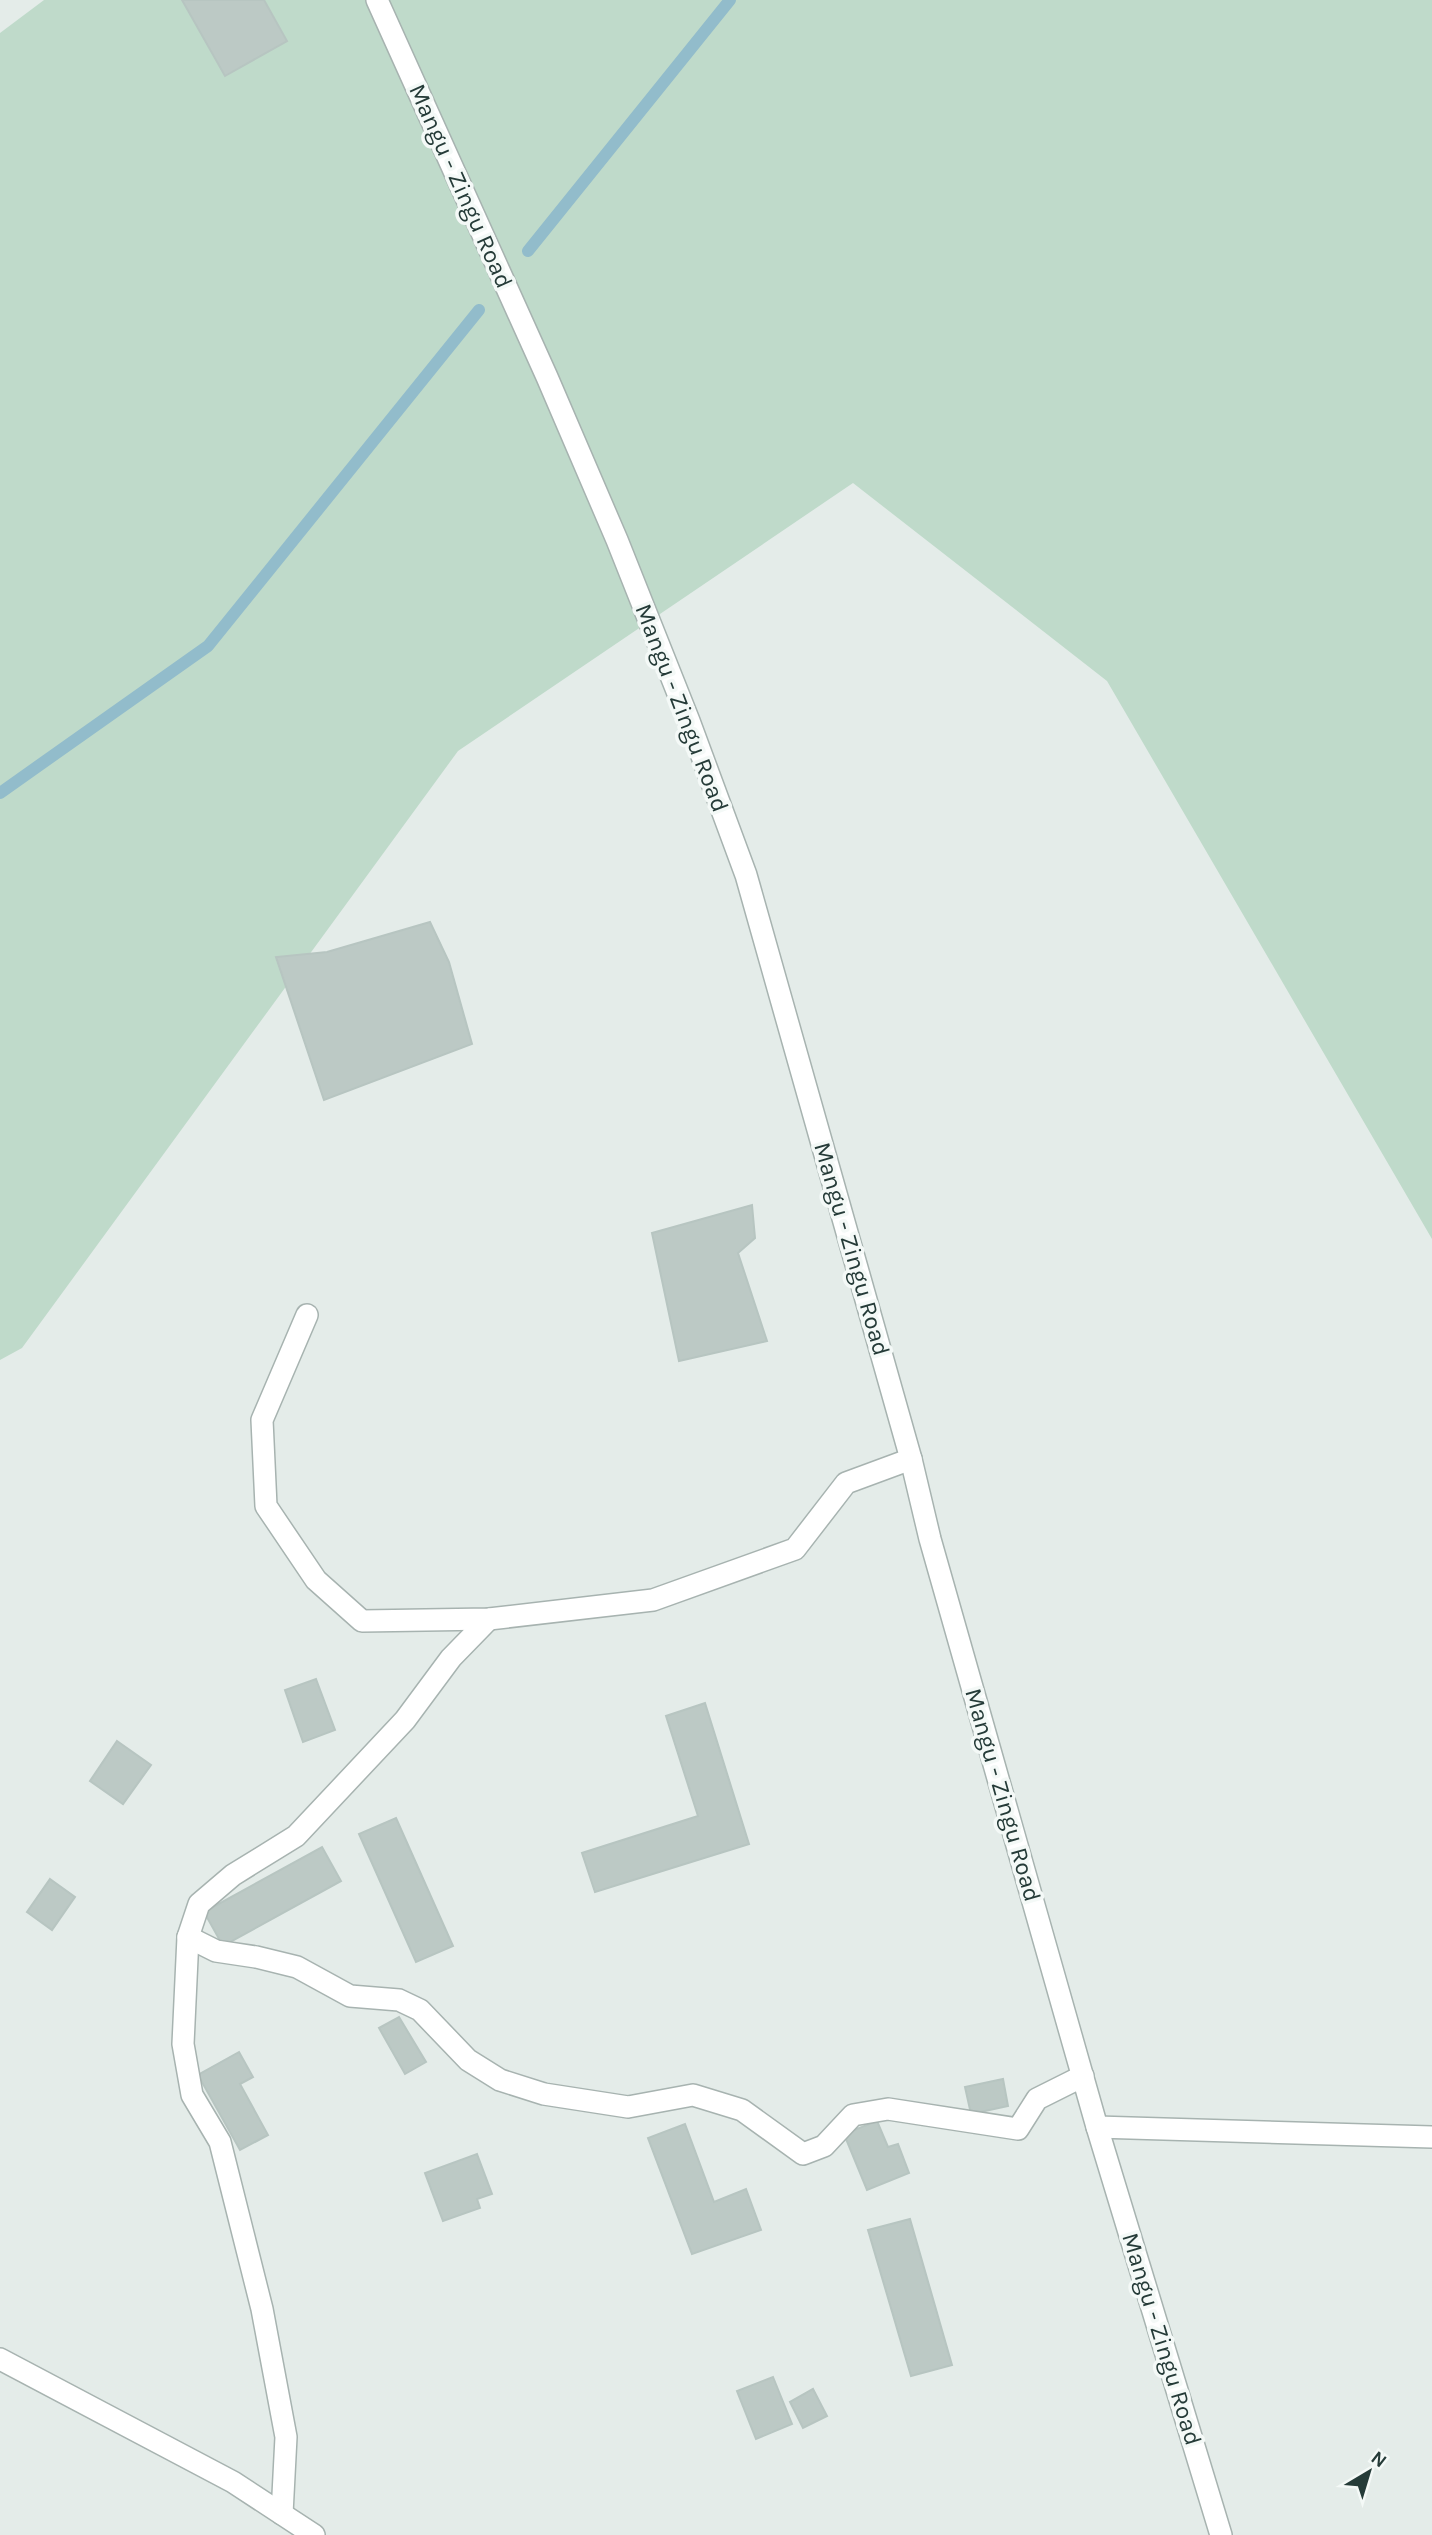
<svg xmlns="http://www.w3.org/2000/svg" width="1432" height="2535" font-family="Karla,sans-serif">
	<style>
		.green { fill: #bfdaca }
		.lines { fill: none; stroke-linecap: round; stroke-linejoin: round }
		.stream { stroke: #92bccb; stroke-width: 12 }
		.building { fill: #bcc9c5; stroke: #b7c5c1; stroke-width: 2 }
		.minor-casing { stroke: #a7b3b0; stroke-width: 24 }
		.minor { stroke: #fff; stroke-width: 21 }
		.labels { text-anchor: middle; stroke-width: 7; stroke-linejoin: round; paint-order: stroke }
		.street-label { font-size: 24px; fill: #253b38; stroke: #f4f9f7 }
	</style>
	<rect width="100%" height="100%" fill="#e4ece9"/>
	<!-- green -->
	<path class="green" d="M44 0H1432V1239L1107 681 853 483 458 751 22 1348 0 1360V33Z"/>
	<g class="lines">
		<!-- stream -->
		<g class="stream">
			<path d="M528 251 730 0"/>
			<path d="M0 793 208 646 479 310"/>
		</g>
	</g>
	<!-- building -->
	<g class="building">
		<path d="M182 0H264L287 41 225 76Z"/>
		<path d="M430 922 449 962 472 1044 324 1100 276 957 327 952Z"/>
		<path d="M752 1205 755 1238 738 1253 767 1341 679 1361 652 1233Z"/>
		<path d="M316 1679 335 1730 303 1742 285 1690Z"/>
		<path d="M705 1703 749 1844 595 1892 582 1853 698 1816 666 1716Z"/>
		<path d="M117 1741 151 1765 123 1804 90 1781Z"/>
		<path d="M396 1818 453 1946 416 1962 359 1834Z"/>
		<path d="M322 1847 341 1881 223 1946 204 1912Z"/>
		<path d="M50 1879 75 1897 52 1930 27 1912Z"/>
		<path d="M399 2017 426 2062 405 2074 379 2028Z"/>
		<path d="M239 2052 253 2077 240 2084 268 2135 240 2150 198 2075Z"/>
		<path d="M1003 2079 1008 2106 971 2114 965 2087Z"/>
		<path d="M877 2121 888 2147 898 2144 909 2173 867 2190 844 2134Z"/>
		<path d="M685 2124 714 2202 746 2189 761 2230 692 2254 648 2138Z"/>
		<path d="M477 2154 492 2194 477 2199 480 2208 443 2221 425 2173Z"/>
		<path d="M910 2219 952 2365 911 2376 868 2230Z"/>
		<path d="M773 2377 792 2424 756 2439 737 2391Z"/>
		<path d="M813 2389 827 2416 803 2428 790 2402Z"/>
	</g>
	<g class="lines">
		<!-- minor casing -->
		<g class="minor-casing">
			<g id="minor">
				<path d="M377 0 547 377 617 540 689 721 746 875 911 1459 930 1539 1097 2127 1221 2535"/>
				<path d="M307 1315 262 1420 266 1506 316 1580 362 1621 489 1619 653 1600 795 1549 846 1483 911 1459"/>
				<path d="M188 1937 216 1951 256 1957 297 1967 350 1996 399 2000 420 2010 468 2060 500 2080 544 2094 628 2107 693 2095 742 2110 803 2154 824 2146 853 2115 888 2109 1018 2129 1037 2099 1083 2076"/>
				<path d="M1097 2127 1432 2137"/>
				<path d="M0 2359 233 2482 314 2535"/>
				<path d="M282 2514 286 2437 262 2309 220 2142 192 2095 183 2044 188 1937 199 1904 233 1875 296 1836 405 1720 451 1658 489 1619"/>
			</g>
		</g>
		<!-- minor -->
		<use href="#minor" class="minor"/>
	</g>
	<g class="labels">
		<!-- street labels -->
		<g class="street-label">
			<text transform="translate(461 186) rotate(66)" y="8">Mangu - Zingu Road</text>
			<text transform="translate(682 708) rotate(69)" y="8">Mangu - Zingu Road</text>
			<text transform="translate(852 1249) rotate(74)" y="8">Mangu - Zingu Road</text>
			<text transform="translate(1003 1795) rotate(74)" y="8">Mangu - Zingu Road</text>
			<text transform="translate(1162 2339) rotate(73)" y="8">Mangu - Zingu Road</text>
		</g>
	</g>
	<!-- north arrow -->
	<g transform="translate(1369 2472) rotate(38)" stroke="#f4f9f7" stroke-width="5" paint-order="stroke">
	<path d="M0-5L12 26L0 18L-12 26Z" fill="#253b38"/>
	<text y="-10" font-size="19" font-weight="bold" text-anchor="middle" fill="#253b38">N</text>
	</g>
</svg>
